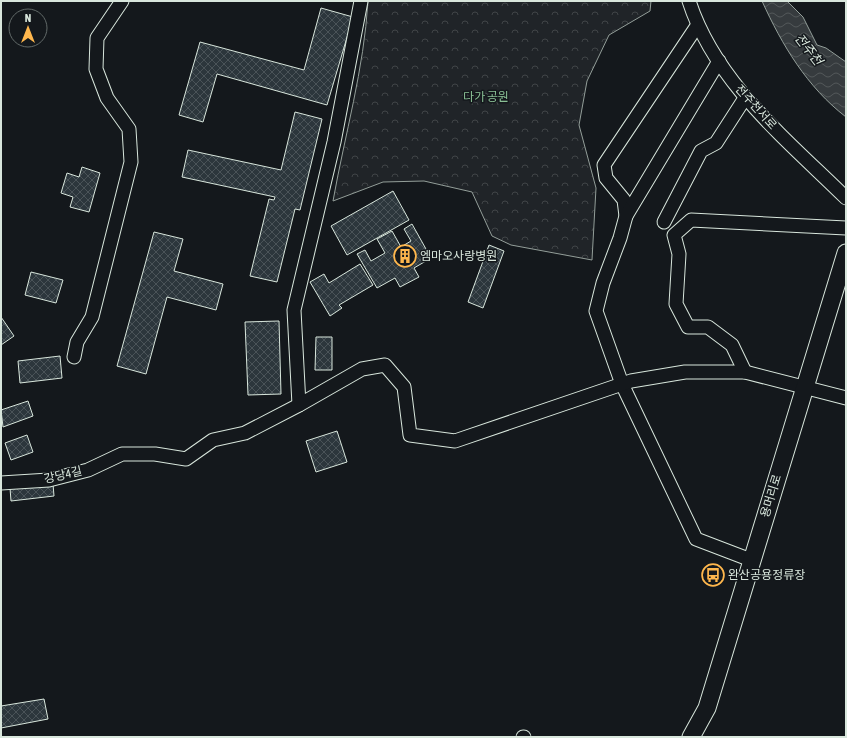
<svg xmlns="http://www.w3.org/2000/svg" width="847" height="738" font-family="'Asap Condensed','Noto Sans KR',sans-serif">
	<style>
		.park { fill: url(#park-crowns); stroke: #939e99 }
		.water { fill: url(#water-waves); stroke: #939e99 }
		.building { fill: url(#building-cross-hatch); stroke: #d8e6dc }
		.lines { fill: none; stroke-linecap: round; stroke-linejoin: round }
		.minor-casing { stroke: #d8e6dc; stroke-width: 15 }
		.tertiary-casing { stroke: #d8e6dc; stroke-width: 19 }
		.minor { stroke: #14181c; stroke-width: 13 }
		.tertiary { stroke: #14181c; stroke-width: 17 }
		.labels { text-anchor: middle; stroke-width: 3; stroke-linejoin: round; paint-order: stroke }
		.park-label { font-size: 12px; fill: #8ac095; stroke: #14181c }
		.street-label { font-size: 12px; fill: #d8e6dc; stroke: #14181c }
		.poi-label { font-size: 12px; fill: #d8e6dc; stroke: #14181c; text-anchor: start }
		.water-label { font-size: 13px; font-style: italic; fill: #d8e6dc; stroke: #14181c }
	</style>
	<defs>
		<pattern id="park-crowns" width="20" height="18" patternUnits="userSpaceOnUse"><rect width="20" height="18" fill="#202428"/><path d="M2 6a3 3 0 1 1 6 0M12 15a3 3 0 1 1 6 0" fill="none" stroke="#404447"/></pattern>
		<pattern id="water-waves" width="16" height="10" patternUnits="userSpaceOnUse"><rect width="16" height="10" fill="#363b3e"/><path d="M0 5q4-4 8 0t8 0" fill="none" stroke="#525759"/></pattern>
		<pattern id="building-cross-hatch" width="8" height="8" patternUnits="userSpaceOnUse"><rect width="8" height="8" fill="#2c363c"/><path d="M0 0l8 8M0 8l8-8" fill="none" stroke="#4a5358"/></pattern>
	</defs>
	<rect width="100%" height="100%" fill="#14181c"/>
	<!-- park -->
	<path class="park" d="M368 1H651L650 11 609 35 587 81 579 125 596 188 592 260 511 245 492 236 472 192 424 181 383 182 333 201C345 134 364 69 368 1Z"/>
	<!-- water -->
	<path class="water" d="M762 1H787L803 17 817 45 826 48 846 62V117C807 87 782 45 762 1Z"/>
	<!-- building -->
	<g class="building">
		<path d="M321 8 353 17 327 105 217 74 203 122 179 115 200 42 304 70Z"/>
		<path d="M295 112 322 119 300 210 295 209 277 282 250 276 269 199 274 200 275 197 182 177 188 150 281 170Z"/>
		<path d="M82 167 100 173 89 212 70 207 73 197 61 193 67 173 79 177Z"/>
		<path d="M393 191 409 220 347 255 331 226Z"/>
		<path d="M412 224 431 258 414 268 419 277 400 287 395 278 377 288 357 254 365 250 371 261 385 253 377 239 392 231 401 247 411 241 404 229Z"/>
		<path d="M154 232 183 239 174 271 223 284 216 310 167 297 146 374 117 366Z"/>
		<path d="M489 245 504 251 483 308 468 302Z"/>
		<path d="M360 264 373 285 339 305 342 308 330 316 310 282 324 274 329 283Z"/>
		<path d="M31 272 63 280 56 303 25 295Z"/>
		<path d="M1 317 14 336 1 345Z"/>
		<path d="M279 321 281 394 248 395 245 322Z"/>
		<path d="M316 337H332V370H315Z"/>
		<path d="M60 356 62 378 20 383 18 361Z"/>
		<path d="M28 401 33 416 3 427 1 410Z"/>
		<path d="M337 431 347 462 316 472 306 441Z"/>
		<path d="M27 435 33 452 11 460 5 443Z"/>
		<path d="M53 484 54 496 11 501 10 488Z"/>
		<path d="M44 699 48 719 1 728V706Z"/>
	</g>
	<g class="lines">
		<!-- minor casing -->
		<g class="minor-casing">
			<g id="minor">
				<path d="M689 1C715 82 787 140 846 198"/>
				<path d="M697 26 604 165 606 178 624 200 626 216 620 238 603 283 596 311 622 384 696 539 751 560"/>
				<path d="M626 216 719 61"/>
				<path d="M664 222 701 151 716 143 745 98"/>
				<path d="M74 357 77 342 92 317 131 162 129 129 107 98 96 69 97 38 122 1"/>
				<path d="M745 372 732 345 708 327H688L676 304 679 254 674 235 691 220 846 228"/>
				<path d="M299 405 294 310 334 142 361 1"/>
				<path d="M1 483 49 480 88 470 122 454H155L186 459 213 440 245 433 299 405 362 369 385 365 404 387 410 435 455 441 631 381 685 372H745L846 398"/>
				<path d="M523 737H524"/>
			</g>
		</g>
		<!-- tertiary casing -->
		<g class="tertiary-casing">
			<path id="tertiary" d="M691 737 707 708 846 253"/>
		</g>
		<!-- minor -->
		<use href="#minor" class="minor"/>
		<!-- tertiary -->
		<use href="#tertiary" class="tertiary"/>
	</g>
	<!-- icons -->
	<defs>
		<g id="building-ring" transform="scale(1.15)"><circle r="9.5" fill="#14181c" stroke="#ffb74d" stroke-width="1.5"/><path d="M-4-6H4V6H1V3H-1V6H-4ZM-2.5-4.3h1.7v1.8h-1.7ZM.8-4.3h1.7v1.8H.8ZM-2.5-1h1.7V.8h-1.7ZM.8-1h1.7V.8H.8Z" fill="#ffb74d"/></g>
		<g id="bus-ring" transform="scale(1.15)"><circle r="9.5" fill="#14181c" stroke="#ffb74d" stroke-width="1.5"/><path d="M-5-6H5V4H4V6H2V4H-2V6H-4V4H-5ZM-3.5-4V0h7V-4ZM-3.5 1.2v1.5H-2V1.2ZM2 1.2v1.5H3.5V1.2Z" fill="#ffb74d"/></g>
	</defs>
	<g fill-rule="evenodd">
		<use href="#building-ring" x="405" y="256"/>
		<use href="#bus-ring" x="713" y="575"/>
	</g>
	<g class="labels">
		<!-- park labels -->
		<g class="park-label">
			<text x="486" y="101">다가 공원</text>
		</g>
		<!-- street labels -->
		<g class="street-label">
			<text transform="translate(756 107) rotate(48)" y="4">전주천서로</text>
			<text transform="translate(63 475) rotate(-13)" y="4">강당4길</text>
			<text transform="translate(771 496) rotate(-73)" y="4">용머리로</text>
		</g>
		<!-- poi labels -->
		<g class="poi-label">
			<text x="420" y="260">엠마오사랑병원</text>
			<text x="728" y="579">완산공용정류장</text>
		</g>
		<!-- water labels -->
		<g class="water-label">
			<text transform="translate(809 49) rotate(52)" y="5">전주천</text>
		</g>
	</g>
	<!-- border -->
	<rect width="847" height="738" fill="none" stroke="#d8e6dc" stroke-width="4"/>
	<!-- north arrow -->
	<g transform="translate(28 28)"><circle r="19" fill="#14181c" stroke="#626a69"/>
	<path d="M0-3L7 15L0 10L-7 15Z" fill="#ffb74d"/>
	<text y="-6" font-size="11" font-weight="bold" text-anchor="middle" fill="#d8e6dc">N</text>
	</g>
</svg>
